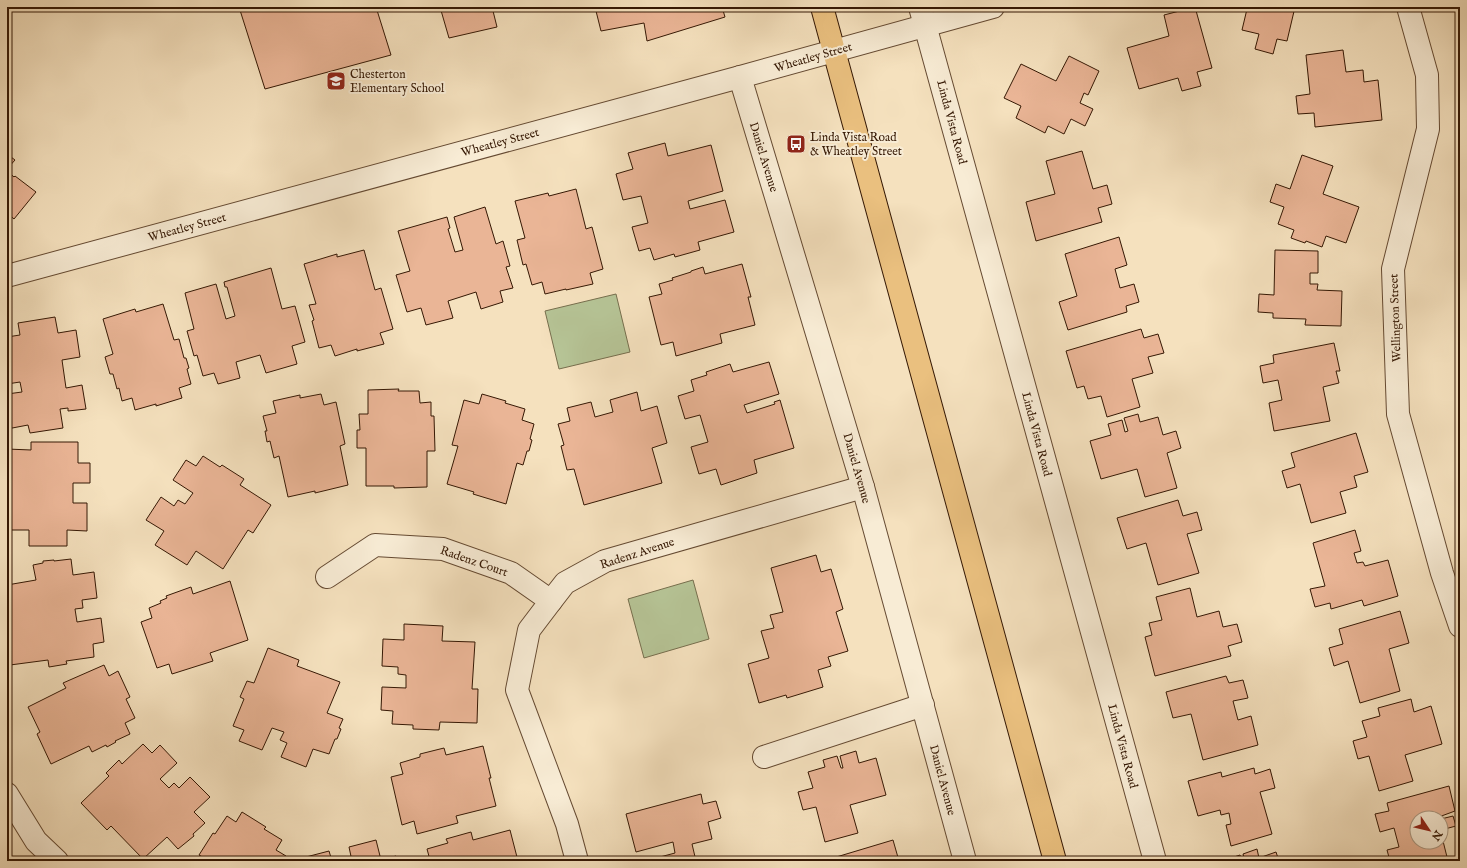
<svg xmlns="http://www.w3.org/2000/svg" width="1467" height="868" font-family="'IM FELL English',serif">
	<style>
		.green { fill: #b6c496; stroke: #766e4d }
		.building { fill: #eab596; stroke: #351804 }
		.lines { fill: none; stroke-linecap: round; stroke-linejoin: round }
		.minor-casing { stroke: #654a32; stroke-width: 24 }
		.major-casing { stroke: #351804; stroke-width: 24 }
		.minor { stroke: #f8ecd5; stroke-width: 22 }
		.major { stroke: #eac07f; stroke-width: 22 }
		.labels { text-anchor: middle; stroke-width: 4; stroke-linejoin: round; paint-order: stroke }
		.street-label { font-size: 12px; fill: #351804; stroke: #f8ecd5 }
		.poi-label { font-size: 12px; fill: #351804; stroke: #f8ecd5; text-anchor: start }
	</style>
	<rect width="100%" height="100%" fill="#f5e1be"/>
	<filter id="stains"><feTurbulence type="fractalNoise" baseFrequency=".005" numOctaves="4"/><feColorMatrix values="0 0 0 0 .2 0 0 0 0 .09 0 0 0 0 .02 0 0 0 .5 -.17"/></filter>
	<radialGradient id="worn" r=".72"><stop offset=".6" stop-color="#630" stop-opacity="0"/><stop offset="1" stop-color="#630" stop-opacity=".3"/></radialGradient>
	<!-- green -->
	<g class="green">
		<path d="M616 294 630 352 559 369 545 311Z"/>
		<path d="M693 580 709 639 644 658 628 599Z"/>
	</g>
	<!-- building -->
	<g class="building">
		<path d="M239 7H376L391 55 265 89Z"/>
		<path d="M440 7H492L497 27 449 38Z"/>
		<path d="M595 7H722L725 17 647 41 644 23 601 31Z"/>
		<path d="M1195 7 1212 68 1197 72 1201 86 1182 91 1178 78 1139 89 1127 48 1169 36 1164 15Z"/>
		<path d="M1237 7H1295L1287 41 1277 39 1273 54 1255 49 1259 34 1242 30 1247 9Z"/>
		<path d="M1343 50 1346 72 1363 70 1364 82 1378 80 1382 120 1315 127 1314 113 1298 114 1296 96 1310 94 1306 55Z"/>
		<path d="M1069 56 1099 71 1088 95 1084 93 1080 103 1093 109 1085 126 1071 119 1064 134 1048 126 1045 133 1016 118 1021 106 1004 98 1021 64 1056 81Z"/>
		<path d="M665 143 668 156 711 145 723 191 688 201 690 209 725 200 734 232 698 242 700 250 675 257 674 254 654 260 650 248 639 251 632 227 648 223 641 196 623 200 616 174 633 169 628 153Z"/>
		<path d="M1082 151 1093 189 1107 185 1112 204 1098 208 1102 222 1036 241 1026 202 1055 194 1046 161Z"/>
		<path d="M7 154 15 160 7 169Z"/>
		<path d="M1302 155 1333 166 1323 194 1359 207 1346 243 1326 236 1322 247 1306 241 1305 243 1291 238 1294 230 1278 224 1284 207 1270 202 1276 184 1290 189Z"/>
		<path d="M7 171 14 177 15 176 36 192 14 219 7 213Z"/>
		<path d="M576 189 586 229 592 227 603 269 590 273 593 284 566 290V289L545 294 542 282 532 285 526 264 523 265 517 240 525 238 515 201 548 193 549 196Z"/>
		<path d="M485 207 496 244 503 241 510 266 506 267 513 288 500 291 503 302 481 309 476 292 448 301 453 318 426 325 421 308 407 312 396 275 410 271 398 231 447 217 450 228 448 229 455 252 463 250 454 217Z"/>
		<path d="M1119 237 1127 265 1115 269 1120 288 1134 284 1139 302 1126 306 1127 312 1068 330 1059 302 1077 296 1065 254Z"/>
		<path d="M364 250 375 290 381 288 393 329 380 333 384 344 357 351V349L335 356 331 345 319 348 312 321 314 320 309 305 316 304 304 264 337 254V257Z"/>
		<path d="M1275 250 1318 251V273H1310V284H1318L1317 290 1342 291 1341 326 1305 325 1306 319 1273 318V313L1258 312 1259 294 1274 295Z"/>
		<path d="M742 264 751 297H748L755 325 720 334 722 343 676 356 673 342 661 345 649 297 662 294 659 284 673 280 672 278 691 272V271L703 267 705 274Z"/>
		<path d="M271 268 282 309 295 306 305 342 292 346 297 364 266 373 260 355 236 362 240 378 218 384 214 373 203 376 197 355 194 356 187 331 194 329 185 293 216 284 226 319 235 316 227 287H225L224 282Z"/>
		<path d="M163 304 174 340 179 339 184 358H186L189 368 187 369 191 384 179 388 182 398 156 406V404L135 410 132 398 122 401 119 388 117 389 113 374H110L105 357 113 354 103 319 135 309 136 312Z"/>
		<path d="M55 317 58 333 76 330 80 357 62 360 66 388 82 385 86 409 68 411V408L60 409 63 428 30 433 28 425 7 429V394L22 392 20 382 7 384V337L20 335 18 323Z"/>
		<path d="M1141 329 1144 338 1158 334 1164 353 1148 357 1153 373 1132 379 1140 407 1107 417 1101 396 1088 399 1084 386 1077 388 1066 351Z"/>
		<path d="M1334 343 1340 371H1336L1339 383 1323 387 1330 421 1274 431 1269 403 1282 400 1278 380 1263 383 1260 366 1274 363 1273 355Z"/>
		<path d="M769 362 779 394 744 405 747 413 775 404 774 402 780 400 794 448 754 460 757 473 721 485 716 469 699 474 691 447 708 442 700 415 685 419 678 396 694 391 691 380 707 375 706 372 730 364 733 372Z"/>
		<path d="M399 389 398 391H419L420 403 431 402V416H434L435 451H427V487L394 488V486H366V448H357V430H360L359 414H368V390Z"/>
		<path d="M637 392 641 411 657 406 667 443 652 448 662 483 584 505 574 469 567 470 561 446 564 445 558 424 570 421 567 408 591 402 595 417 613 412 610 400Z"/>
		<path d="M321 394 324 405 336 402 345 444 340 446 348 485 315 493V491L288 497 279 456 274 458 270 441 267 442 265 431H267L263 416 276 413 273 401 300 395V398Z"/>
		<path d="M482 394 506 401 505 403 525 409 522 420 534 424 530 439 532 440 529 451H527L523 465 517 463 506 504 473 494 474 492 447 484 458 446 452 445 464 400 479 404Z"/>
		<path d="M1138 414 1140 422 1158 417 1163 435 1176 431 1181 448 1167 453 1177 488 1145 497 1137 469 1101 479 1090 441 1111 435 1108 424 1122 420 1125 432 1128 431 1124 418Z"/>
		<path d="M1356 433 1368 472 1354 476 1357 487 1340 492 1346 513 1311 523 1300 484 1287 488 1282 471 1295 467 1291 453Z"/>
		<path d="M31 442H78V463H90V483H73V503H87V531L67 530V546H29V530H7V449L31 450Z"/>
		<path d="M203 456 220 467 222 465 244 479 240 485 271 505 253 533 248 530 223 569 196 551 187 565 155 545 164 531 146 520 161 497 174 506 178 500 185 504 193 493 173 480 186 460 196 466Z"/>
		<path d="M1178 500 1183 516 1197 512 1202 530 1187 534 1199 573 1158 585 1146 543 1127 549 1117 518Z"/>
		<path d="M1355 530 1361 551 1354 553 1357 563 1363 562 1365 566 1388 560 1398 596 1364 606 1362 600 1331 609 1330 603 1315 607 1310 589 1325 586 1313 543Z"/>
		<path d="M816 555 821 572 831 569 843 609 836 612 848 651 828 657 831 666 818 670 823 687 787 698 786 695 759 703 748 664 769 658 761 631 774 628 770 615 783 612 771 568Z"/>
		<path d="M71 559 73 575 94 572 97 598 82 600 83 608 75 609 77 622 101 618 104 642 93 644 94 657 66 661 67 664 49 667 48 660 10 665 7 641V632H11L7 606V585L36 580 33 565 43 563V561L54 560V561Z"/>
		<path d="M230 581 248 640 210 653 213 661 172 674 169 664 157 668 141 622 152 618 149 608 161 603 160 601 167 598 166 596 191 587 193 594Z"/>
		<path d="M1190 588 1197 617 1219 611 1223 627 1237 624 1242 642 1228 646 1231 656 1155 676 1145 637 1152 635 1149 623 1162 620 1156 597Z"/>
		<path d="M1400 611 1409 643 1389 649 1400 691 1360 703 1348 661 1334 666 1329 648 1343 644 1339 629Z"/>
		<path d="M404 624 443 626 442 641 475 642 472 689H478L477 723 440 722 439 730 413 729V725L392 724 393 711 381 710 382 687 406 688V675L398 674V667L382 666 383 639 404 640Z"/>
		<path d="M268 648 299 660 297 666 340 682 327 713 343 719 339 728 341 729 337 739H335L329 754 313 749 306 767 281 757 287 743 280 740 284 732 272 728 262 750 239 741 244 730 233 726 244 699 240 697 247 681 254 683Z"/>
		<path d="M104 665 109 676 118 671 130 697 126 699 135 718 125 723 130 734 115 741 116 742 107 747 106 745 92 752 89 746 51 764 37 734 40 732 28 707 66 688 63 683Z"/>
		<path d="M1226 676 1229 683 1243 680 1248 698 1233 701 1238 720 1251 716 1258 745 1203 760 1191 714 1173 718 1166 692Z"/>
		<path d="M1411 699 1414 712 1431 706 1442 744 1405 755 1413 781 1379 791 1369 756 1358 759 1353 741 1367 737 1362 721 1380 716 1378 708Z"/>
		<path d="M143 744 152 753 160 745 177 763 160 779 169 788 174 783 179 788 190 777 210 797 194 812 205 823 193 834 194 836 178 849 167 837 143 859 111 826 107 830 81 803 109 776 106 773 119 760 122 764Z"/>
		<path d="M483 746 491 778H489L496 806 456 816 458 823 417 834 414 821 402 825 391 777 403 774 400 763 420 757V754L444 748 446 755Z"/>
		<path d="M856 751 859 763 876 758 886 795 850 805 858 833 825 842 816 807 803 810 798 792 813 788 808 772 825 767 823 760 837 756 841 768H843L840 756Z"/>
		<path d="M1254 768 1255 774 1270 769 1275 788 1260 792 1272 834 1231 846 1226 825 1231 824 1229 813 1221 815 1220 810 1198 816 1188 781 1221 772 1222 777Z"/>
		<path d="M1449 786 1455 811 1436 818H1417V842H1441V833L1448 861H1390L1387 850 1399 847 1394 828 1380 832 1375 814 1389 811 1387 803Z"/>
		<path d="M701 794 703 804 716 801 721 818 708 822 712 839 692 844 696 861H661L660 857 675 853 673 842 636 852 626 814Z"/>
		<path d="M242 812 266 827 264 829 282 840 276 850 286 856 283 861H205L206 859 199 855 213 833 215 834 227 816 236 822Z"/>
		<path d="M1453 816 1456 826 1441 830V819Z"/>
		<path d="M510 830 518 861H428L430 860 427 849 448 843 446 839 471 832 473 840Z"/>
		<path d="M376 840 381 860 396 856 397 861H352L349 847Z"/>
		<path d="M893 840 899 861H834L833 858Z"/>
		<path d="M1257 849 1259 858 1276 852 1279 861H1245L1243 854Z"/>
		<path d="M329 851 332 861H306V857Z"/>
		<path d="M1240 855 1242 861H1226L1225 860Z"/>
	</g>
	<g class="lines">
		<!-- minor casing -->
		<g class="minor-casing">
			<g id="minor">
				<path d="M920 7 1155 861"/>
				<path d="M1408 7 1427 75 1428 129 1393 269 1398 414 1442 573 1460 626"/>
				<path d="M740 77 863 487 965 861"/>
				<path d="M7 276 740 77 993 7"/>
				<path d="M327 577 375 545 443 549 511 573 551 601"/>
				<path d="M764 757 923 705"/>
				<path d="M7 794 36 841 57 861"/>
				<path d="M577 861 567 824 517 690 529 630 551 601 565 583 605 561 863 487"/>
			</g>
		</g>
		<!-- major casing -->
		<g class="major-casing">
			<path id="major" d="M822 7 1055 861"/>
		</g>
		<!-- minor -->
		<use href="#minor" class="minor"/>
		<!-- major -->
		<use href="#major" class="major"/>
	</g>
	<!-- icons -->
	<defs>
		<g id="school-square" transform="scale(1)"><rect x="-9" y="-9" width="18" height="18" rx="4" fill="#8f2418" stroke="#f8ecd5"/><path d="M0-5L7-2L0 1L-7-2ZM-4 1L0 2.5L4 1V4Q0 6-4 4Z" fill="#fff"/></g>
		<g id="bus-square" transform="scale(1)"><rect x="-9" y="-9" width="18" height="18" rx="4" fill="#8f2418" stroke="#f8ecd5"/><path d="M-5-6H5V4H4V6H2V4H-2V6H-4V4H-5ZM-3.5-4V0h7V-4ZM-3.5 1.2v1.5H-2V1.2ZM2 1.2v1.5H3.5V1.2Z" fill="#fff"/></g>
	</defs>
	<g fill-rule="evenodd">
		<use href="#school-square" x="336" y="81"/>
		<use href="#bus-square" x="796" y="144"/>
	</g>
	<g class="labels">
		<!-- street labels -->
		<g class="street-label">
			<text transform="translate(813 57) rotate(-16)" y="4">Wheatley Street</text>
			<text transform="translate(952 122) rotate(75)" y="4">Linda Vista Road</text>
			<text transform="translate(500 142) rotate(-15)" y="4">Wheatley Street</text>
			<text transform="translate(764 157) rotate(73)" y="4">Daniel Avenue</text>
			<text transform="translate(187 227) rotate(-15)" y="4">Wheatley Street</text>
			<text transform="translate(1395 318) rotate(-92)" y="4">Wellington Street</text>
			<text transform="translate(1037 434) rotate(75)" y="4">Linda Vista Road</text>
			<text transform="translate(857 468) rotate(74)" y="4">Daniel Avenue</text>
			<text transform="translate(637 553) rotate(-18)" y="4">Radenz Avenue</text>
			<text transform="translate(474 561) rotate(19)" y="4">Radenz Court</text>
			<text transform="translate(1123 746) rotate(75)" y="4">Linda Vista Road</text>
			<text transform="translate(943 780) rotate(75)" y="4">Daniel Avenue</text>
		</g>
		<!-- poi labels -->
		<g class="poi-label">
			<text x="350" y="78">Chesterton<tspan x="350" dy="14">Elementary School</tspan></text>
			<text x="810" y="141">Linda Vista Road<tspan x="810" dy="14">&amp; Wheatley Street</tspan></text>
		</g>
	</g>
	<!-- margin -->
	<rect width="1467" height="868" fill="none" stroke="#f5e1be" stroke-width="24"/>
	<rect x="8" y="8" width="1451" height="852" fill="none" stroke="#351804" stroke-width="2"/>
	<rect x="12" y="12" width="1443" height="844" fill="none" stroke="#351804"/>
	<!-- north arrow -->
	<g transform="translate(1429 830) rotate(125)"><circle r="19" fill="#f8ecd5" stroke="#aa9781"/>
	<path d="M0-3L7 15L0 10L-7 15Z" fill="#8f2418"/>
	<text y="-6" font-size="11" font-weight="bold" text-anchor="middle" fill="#351804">N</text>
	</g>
	<rect width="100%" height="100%" filter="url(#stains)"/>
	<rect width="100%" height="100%" fill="url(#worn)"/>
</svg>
